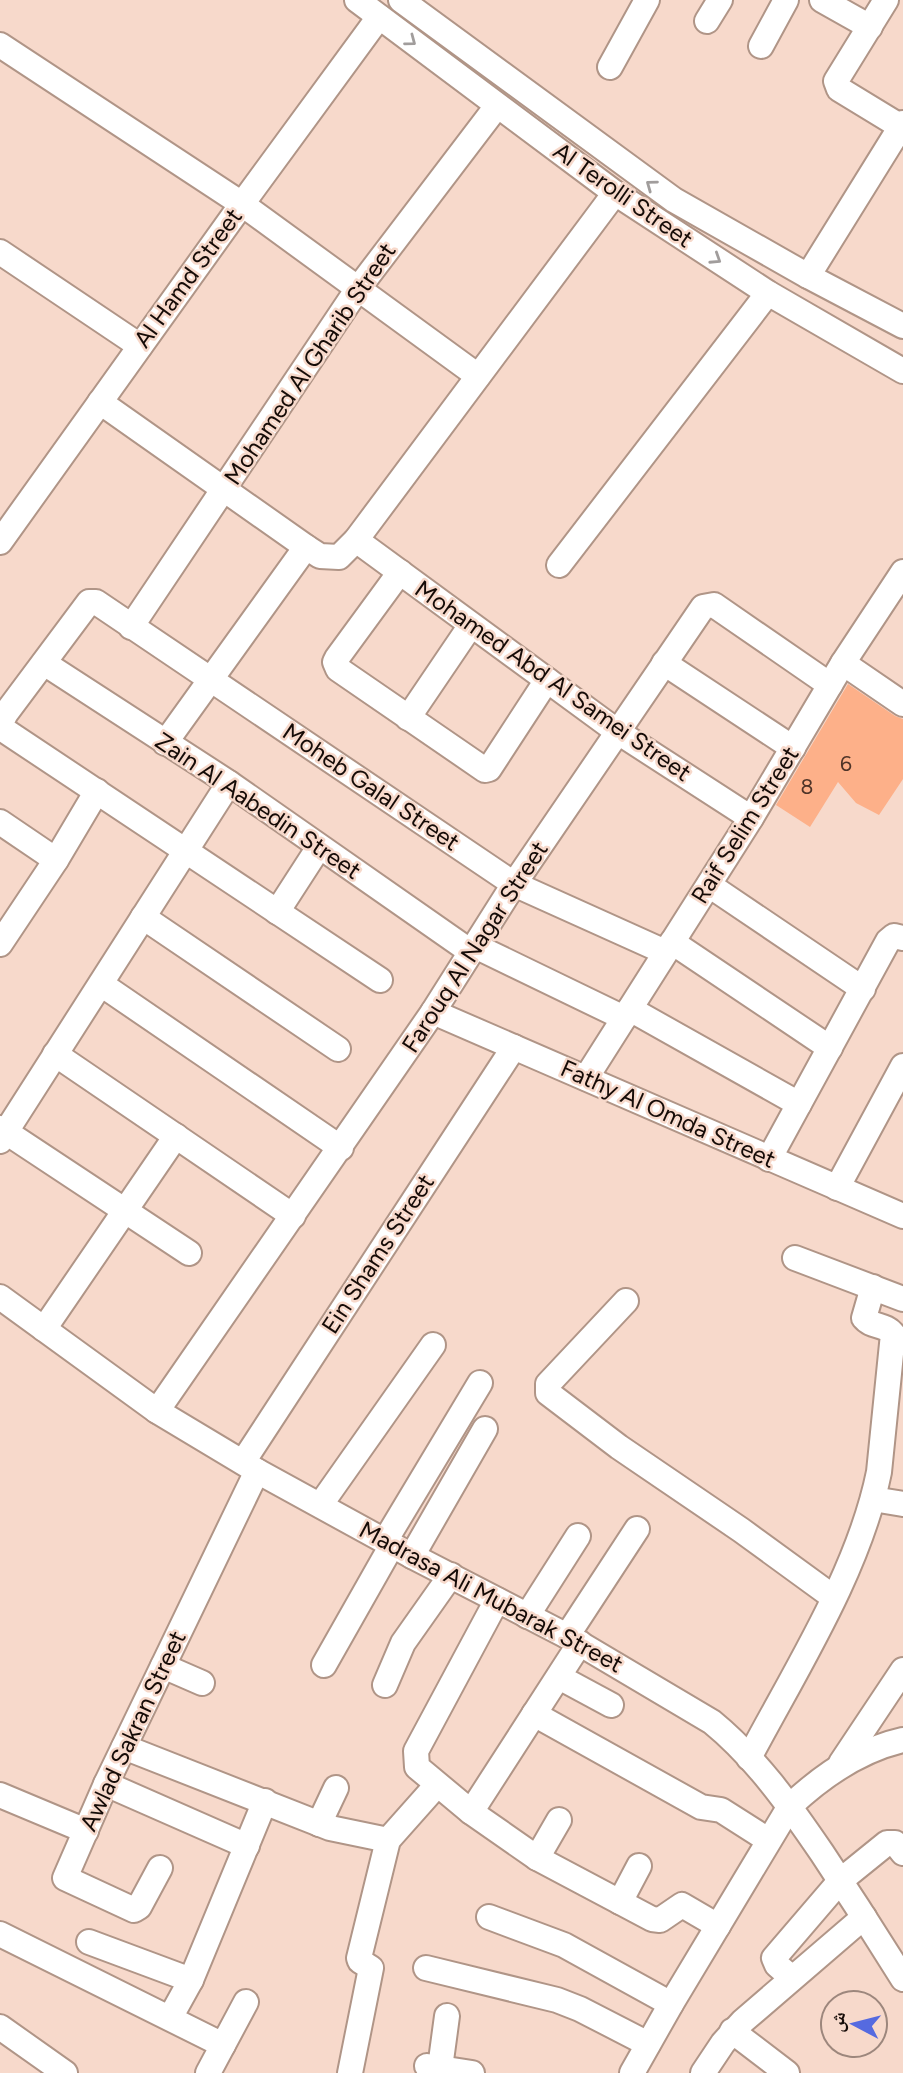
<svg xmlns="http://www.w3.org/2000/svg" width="903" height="2073" font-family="Figtree,'Noto Naskh Arabic',sans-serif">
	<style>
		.building { fill: #fdb089 }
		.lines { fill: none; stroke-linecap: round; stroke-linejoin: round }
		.minor-casing { stroke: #b09587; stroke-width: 28 }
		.minor { stroke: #fff; stroke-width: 24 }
		.oneway { stroke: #a19d9c }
		.labels { text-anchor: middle; stroke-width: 5; stroke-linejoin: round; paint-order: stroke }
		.number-label { font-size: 21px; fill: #4f3428 }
		.street-label { font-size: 24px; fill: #150b07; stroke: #f7d9cb }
	</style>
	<rect width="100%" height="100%" fill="#f7d9cb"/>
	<!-- building -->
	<path class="building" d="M848 684 895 716 903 719V779L879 815 856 803 838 782 810 827 776 805Z"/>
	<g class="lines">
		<!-- minor casing -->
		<g class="minor-casing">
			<g id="minor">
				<path d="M357 0 615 193 768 293 903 371"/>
				<path d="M401 0 674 200 808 276 903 326"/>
				<path d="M822 0 870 27"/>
				<path d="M886 0 836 81 839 89 903 128"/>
				<path d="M707 21 720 0"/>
				<path d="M0 45 242 204 478 376"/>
				<path d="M761 46 786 0"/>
				<path d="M610 67 647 0"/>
				<path d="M0 252 140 346"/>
				<path d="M808 276 903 123"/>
				<path d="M100 402 306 547 320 556 339 557 356 540 615 193"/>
				<path d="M356 540 618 732 751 818"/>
				<path d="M0 542 242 204 379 17"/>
				<path d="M559 565 768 293"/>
				<path d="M400 572 337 658 335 662 338 669 485 770 489 769 547 680"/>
				<path d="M131 627 357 290 497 106"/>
				<path d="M44 663 229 783 471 952"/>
				<path d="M664 663 793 748"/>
				<path d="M843 663 903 704"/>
				<path d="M408 718 471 625"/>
				<path d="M165 743 306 547"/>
				<path d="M0 822 56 860"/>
				<path d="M709 885 863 989"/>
				<path d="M277 912 319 847"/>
				<path d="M143 917 338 1049"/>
				<path d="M672 942 830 1048"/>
				<path d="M0 944 56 860 97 791"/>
				<path d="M475 946 624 1018"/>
				<path d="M380 980 4 730 1 723 6 713 89 602H96L514 884 665 952"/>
				<path d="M101 984 341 1148"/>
				<path d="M630 1009 799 1104"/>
				<path d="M433 1012 903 1216"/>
				<path d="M55 1054 293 1216"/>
				<path d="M586 1078 751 818 843 663 903 572"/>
				<path d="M0 1128 189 1253"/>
				<path d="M0 1141 229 783"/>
				<path d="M769 1159 888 941 894 936 903 938"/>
				<path d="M837 1188 903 1066"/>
				<path d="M795 1258 903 1299"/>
				<path d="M0 1297 157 1411 257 1471 412 1556 567 1636 712 1722C756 1758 790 1806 822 1853 850 1895 877 1937 903 1979"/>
				<path d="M626 1301 548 1384V1393L619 1447 741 1530 833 1597"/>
				<path d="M44 1329 176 1136"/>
				<path d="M157 1411 433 1012 514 884 703 607 714 605 830 685"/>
				<path d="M243 1462 514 1047"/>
				<path d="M873 1499 903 1504"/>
				<path d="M321 1504 433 1345"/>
				<path d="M385 1541 480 1383"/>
				<path d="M412 1556 485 1429"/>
				<path d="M497 1600 416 1751 417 1767 471 1812 537 1858 652 1919 660 1920 682 1905 718 1926"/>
				<path d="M527 1616 578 1536"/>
				<path d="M567 1636 637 1529"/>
				<path d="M324 1665 392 1545"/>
				<path d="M163 1666 202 1683"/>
				<path d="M559 1677 611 1705"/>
				<path d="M385 1685 403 1643 451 1575"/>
				<path d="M534 1714 701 1807 721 1810 768 1840"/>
				<path d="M124 1747 330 1828 388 1840"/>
				<path d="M749 1758C796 1669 859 1571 879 1472L893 1334C886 1324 871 1327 864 1318L873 1287"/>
				<path d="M841 1763 903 1670"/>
				<path d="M106 1784 247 1846"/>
				<path d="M0 1795 86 1831"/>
				<path d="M471 1812 580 1643"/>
				<path d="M319 1824 336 1788"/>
				<path d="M537 1858 559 1820"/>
				<path d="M160 1868 139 1907 134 1910 65 1878 106 1784 257 1471"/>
				<path d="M620 1902 639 1866"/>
				<path d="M489 1917 564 1945 671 2004"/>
				<path d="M0 1934 223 2045"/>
				<path d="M89 1942 191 1980"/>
				<path d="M426 1968 557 2000 580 2009 648 2044"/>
				<path d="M792 1978 777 1965 774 1958 840 1881 887 1843H895L903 1853"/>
				<path d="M170 2018 191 1980 265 1801"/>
				<path d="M0 2027 65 2073"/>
				<path d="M732 2031 787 2073"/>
				<path d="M427 2066 472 2073"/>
				<path d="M440 2068 447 2016"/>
				<path d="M208 2073 246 2002"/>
				<path d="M350 2073 371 1968 360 1961 359 1958 388 1840 436 1786"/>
				<path d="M632 2073 671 2004 790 1806C822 1776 859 1750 903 1740"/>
				<path d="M703 2073 723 2043 743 2021 864 1917"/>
			</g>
		</g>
		<!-- minor -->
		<use href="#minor" class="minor"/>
	</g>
	<!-- one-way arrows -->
	<defs><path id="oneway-chevron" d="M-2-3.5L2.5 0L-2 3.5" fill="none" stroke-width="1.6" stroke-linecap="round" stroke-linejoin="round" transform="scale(1.75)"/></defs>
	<g class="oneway">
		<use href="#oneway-chevron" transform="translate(411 41) rotate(37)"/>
		<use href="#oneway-chevron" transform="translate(651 185) rotate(-144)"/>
		<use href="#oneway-chevron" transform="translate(716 259) rotate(33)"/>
	</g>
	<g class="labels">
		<!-- number labels -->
		<g class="number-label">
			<text x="846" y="771">6</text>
			<text x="807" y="794">8</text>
		</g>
		<!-- street labels -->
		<g class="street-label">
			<text transform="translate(623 195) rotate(35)" y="8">Al Terolli Street</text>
			<text transform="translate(188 278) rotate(-54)" y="8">Al Hamd Street</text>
			<text transform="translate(310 364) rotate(-56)" y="8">Mohamed Al Gharib Street</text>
			<text transform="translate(553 681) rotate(35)" y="8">Mohamed Abd Al Samei Street</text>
			<text transform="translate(371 787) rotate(34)" y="8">Moheb Galal Street</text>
			<text transform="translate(258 806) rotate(34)" y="8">Zain Al Aabedin Street</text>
			<text transform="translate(745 825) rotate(-58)" y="8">Raif Selim Street</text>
			<text transform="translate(475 947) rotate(-57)" y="8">Farouq Al Nagar Street</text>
			<text transform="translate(668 1114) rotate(24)" y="8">Fathy Al Omda Street</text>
			<text transform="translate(378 1254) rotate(-57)" y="8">Ein Shams Street</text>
			<text transform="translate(491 1597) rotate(28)" y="8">Madrasa Ali Mubarak Street</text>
			<text transform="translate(133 1731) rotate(-65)" y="8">Awlad Sakran Street</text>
		</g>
	</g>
	<!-- north arrow -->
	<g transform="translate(854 2024) rotate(277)"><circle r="33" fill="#f7d9cb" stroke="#9d877d" stroke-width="2"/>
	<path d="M0-5L12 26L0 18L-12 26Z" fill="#556ae0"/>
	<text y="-10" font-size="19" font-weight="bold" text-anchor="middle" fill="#150b07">ش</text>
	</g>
</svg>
